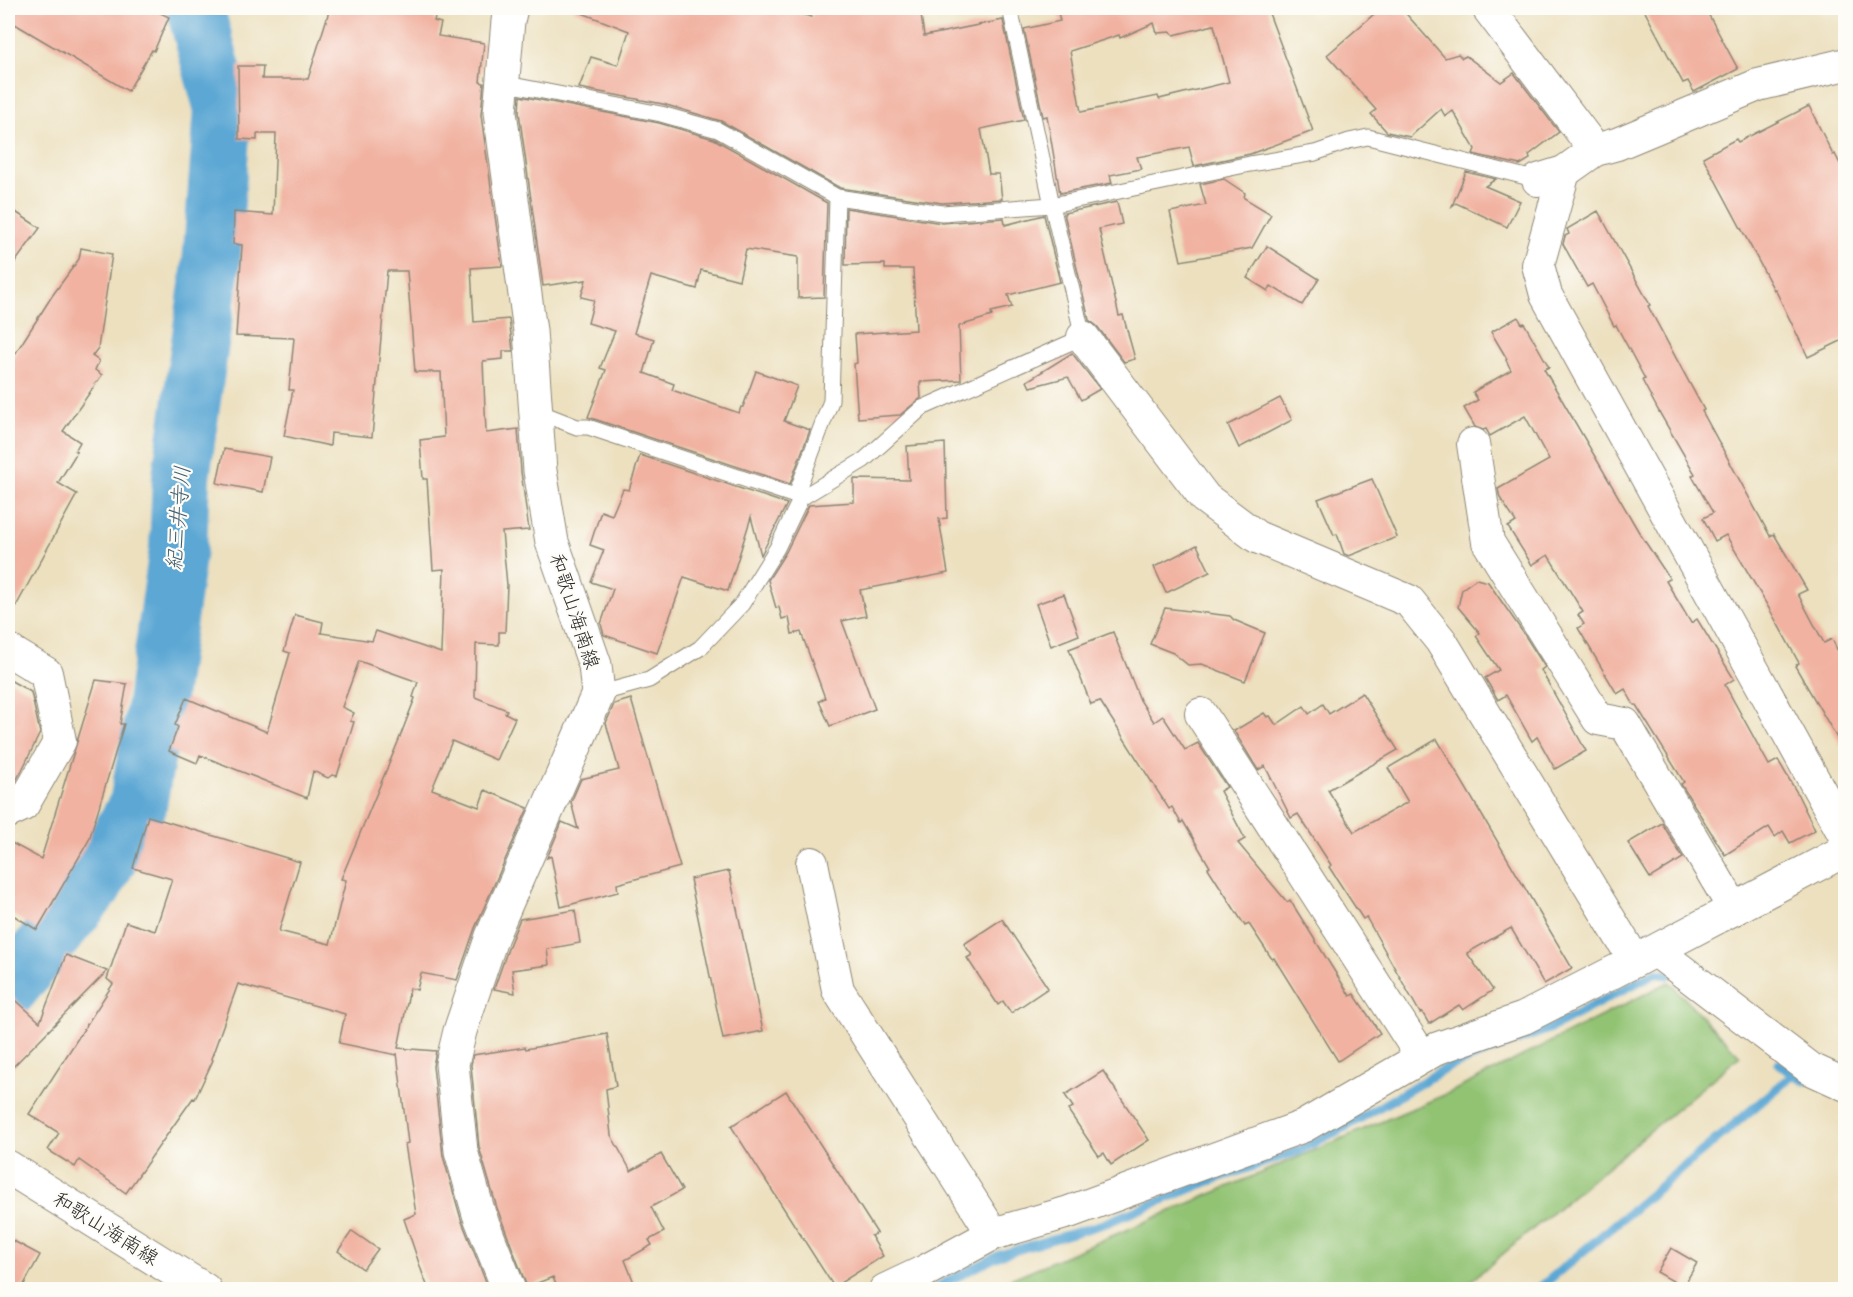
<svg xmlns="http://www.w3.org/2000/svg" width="1853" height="1297" font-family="Sriracha,'Klee One',sans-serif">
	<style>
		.green { fill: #92c373; stroke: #5e774f; stroke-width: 1.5 }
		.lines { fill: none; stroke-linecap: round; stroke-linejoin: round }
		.stream { stroke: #5ca7d4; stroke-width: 9 }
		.river { stroke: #5ca7d4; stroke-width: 58 }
		.building { fill: #f1b2a1; fill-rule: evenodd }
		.lane-casing { stroke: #8c8675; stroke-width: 17 }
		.street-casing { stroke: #8c8675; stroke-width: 34 }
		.secondary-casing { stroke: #8c8675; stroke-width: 35 }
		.lane { stroke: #fff; stroke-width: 15 }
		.street { stroke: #fff; stroke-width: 32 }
		.secondary { stroke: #fff; stroke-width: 33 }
		.labels { text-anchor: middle; stroke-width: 4.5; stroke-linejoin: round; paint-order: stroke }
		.street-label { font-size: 20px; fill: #2b2b2b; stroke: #fdfcf7 }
		.water-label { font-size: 21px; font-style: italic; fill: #3f5d6f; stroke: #fdfcf7 }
	</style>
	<rect width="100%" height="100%" fill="#fdfcf7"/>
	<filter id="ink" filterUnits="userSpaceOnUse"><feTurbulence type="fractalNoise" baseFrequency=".0167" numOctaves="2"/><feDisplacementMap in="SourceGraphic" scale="12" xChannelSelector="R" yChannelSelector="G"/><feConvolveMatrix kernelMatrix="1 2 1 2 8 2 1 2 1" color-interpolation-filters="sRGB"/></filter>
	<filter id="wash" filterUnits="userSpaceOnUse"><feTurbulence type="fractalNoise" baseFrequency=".008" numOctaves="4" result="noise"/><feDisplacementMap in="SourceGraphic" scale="24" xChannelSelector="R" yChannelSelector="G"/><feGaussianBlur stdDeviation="1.35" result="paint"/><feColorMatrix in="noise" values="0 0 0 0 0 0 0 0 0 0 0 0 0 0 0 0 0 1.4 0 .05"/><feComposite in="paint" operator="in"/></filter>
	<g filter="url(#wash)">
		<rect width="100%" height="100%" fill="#ece0bf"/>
		<!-- green -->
		<path class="green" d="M1669 982 1740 1056 1461 1289H987L1449 1093Z"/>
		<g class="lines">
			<!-- stream -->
			<g class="stream">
				<path d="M1779 1064 1793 1075 1805 1081"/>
				<path d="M931 1290 1000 1255 1103 1224 1207 1182 1298 1151 1345 1127 1450 1066 1551 1028 1655 973 1668 975"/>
				<path d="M1537 1290 1793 1075"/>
			</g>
			<!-- river -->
			<path class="river" d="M8 990 93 886 138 804 156 703 178 549 181 477 211 265 223 109 195 8"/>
		</g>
		<g id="blocks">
			<!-- building -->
			<g class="building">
				<path d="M8 8H150L169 17 154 51 152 50 128 91 8 20Z"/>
				<path d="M330 8H418L436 13 434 21 441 23 438 36 484 43 480 82 484 83 481 115 502 266 471 268 474 322 509 319 513 351H503V359L483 361 486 433 518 429 521 472 529 530 502 532 507 585 505 632H499V645L476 644 475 697 507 710 505 713 515 718 496 760 452 741 432 789 479 807 485 790 528 808 475 928 457 980 421 973 417 990 410 988 398 1048 436 1051 433 1066 443 1156 461 1219 489 1290H429L423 1275 404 1219 416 1214 405 1144 408 1143 397 1053V1055L339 1043 345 1014 238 984 211 1059 213 1060 195 1099 193 1098 126 1193 79 1160 75 1167 48 1150 59 1133 29 1114 113 984 107 979 126 922 155 931 172 879 133 868 148 816 300 862 279 931 330 944 346 880 341 879 398 742 415 698 413 697 418 682 359 661 342 707 354 713 350 721 354 722 337 776 332 775 328 778 313 771 307 798 200 755 197 763 169 751 178 727 175 725 186 698 267 732 290 653 284 651 295 615 323 622 321 633 372 641 376 631 441 653 444 569 433 570 427 479H423L420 440 444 437 441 372H415L407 271H387L372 437 331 433 330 446 284 436 293 390H289L294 338 236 336 242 245 233 244 234 212 273 215 276 134H257V140L239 139 238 66H263L262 79H308Z"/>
				<path d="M574 8H783L811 17 815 8H920L924 36 1003 20 1024 120 981 129 989 174H999L1002 199 942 203 840 188 721 121 663 104 579 88 591 57 618 65 629 31 574 10Z"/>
				<path d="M1057 8H1267L1313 131 1250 154 1194 166 1189 147 1137 157 1141 169 1110 175 1112 183 1060 193 1047 116 1043 117 1024 29 1060 21ZM1154 23 1157 33 1171 32 1174 35 1214 25 1229 82 1159 99 1158 96 1081 112 1070 51 1119 35 1120 38Z"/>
				<path d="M1381 8H1401L1445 58 1458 54 1462 58 1466 56 1501 82 1514 73 1559 132 1529 155 1530 159 1520 165 1473 154 1475 149 1453 111 1445 116 1441 109 1410 137 1387 132 1371 114 1376 110 1327 55Z"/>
				<path d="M1643 8H1705L1738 69 1694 92 1688 81 1683 83Z"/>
				<path d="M520 96 659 123 714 139 827 203 824 297 798 298V257L746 249 739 280 701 270 697 289 651 276 634 333 654 339 644 373 674 384 672 390 739 413 741 407H743L756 371 797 386 784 421 810 430 790 484 588 417 606 370 600 368 615 331 588 323 594 300 581 297 586 280 543 286 519 112Z"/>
				<path d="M1809 106 1833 155 1835 154 1845 174V339L1808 357 1775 289 1774 290 1703 157 1736 139 1738 142Z"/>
				<path d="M1466 172 1496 179 1485 186 1520 201 1507 227 1456 203 1452 206Z"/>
				<path d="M1224 179 1245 193 1244 198 1271 214 1252 248 1181 261 1170 212 1206 205 1200 184Z"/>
				<path d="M1117 202 1122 224 1099 229 1119 316 1123 315 1135 359 1124 362 1097 326 1089 320 1064 213Z"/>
				<path d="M8 207 40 228 8 272Z"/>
				<path d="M846 208 942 223 1004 218 1005 225 1044 215 1060 282 1008 295 1012 307 991 312 992 316 959 326 961 380 920 382 921 398 900 415 858 418 854 364 857 363 855 334 916 330 913 269H885V264L845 265Z"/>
				<path d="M1598 211 1650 305 1648 306 1704 410 1702 411 1770 536 1774 534 1807 590 1798 594 1824 643 1832 639 1845 666V752L1795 666 1799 663 1770 610 1726 535 1715 541 1703 518 1713 513 1692 476 1695 474 1658 410 1642 380 1645 379 1616 325 1614 326 1592 284 1587 287 1563 244 1565 236 1569 234 1567 229Z"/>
				<path d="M1267 246 1319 279 1302 305 1271 286 1268 291 1247 278Z"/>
				<path d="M81 248 112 254 98 348 92 356 99 361 95 370 102 375 63 431 80 442 75 451 77 452 58 483 77 494 8 621V365L52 296 79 259Z"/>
				<path d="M1518 317 1522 324 1524 323 1549 367 1544 369 1640 534 1670 579 1666 581 1691 623 1697 619 1734 679 1725 685 1769 765 1778 760 1796 791 1815 830 1790 843 1783 831 1775 837 1769 827 1725 855 1681 784 1684 782 1636 705H1634L1625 689 1617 694 1578 628 1584 624 1578 615 1583 612 1548 555 1532 565 1508 527 1516 522 1500 498 1498 489 1549 460 1525 416 1490 436 1486 429 1483 430 1475 427 1464 408 1478 400 1473 392 1511 370 1506 360 1507 359 1491 332Z"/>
				<path d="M1072 353 1100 389 1081 400 1068 377 1030 387 1027 381Z"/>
				<path d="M1280 398 1292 420 1239 448 1228 425Z"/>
				<path d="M945 443 947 518 939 519 948 573 860 590 866 616 842 621 875 709 830 726 819 701 825 698 801 632 792 634 789 617 782 619 779 607 776 608 768 580 786 552 809 505 854 502V479L909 480 907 446Z"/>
				<path d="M224 449 270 457 263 492 217 483Z"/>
				<path d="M640 455 787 504 761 555 751 517 728 591 684 577 657 653 604 635 601 624 613 589 591 582 604 550 590 545 601 511 612 515 623 489 629 490Z"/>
				<path d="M1372 479 1397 537 1349 556 1344 554 1337 534 1334 535 1318 499Z"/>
				<path d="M1197 545 1210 572 1166 593 1154 567Z"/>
				<path d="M1476 579 1488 582 1524 634 1545 667 1541 670 1586 751 1555 769 1537 737 1532 741 1506 695 1498 700 1485 678 1499 670 1476 636 1480 633 1458 607 1462 589Z"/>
				<path d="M1064 594 1079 635 1051 646 1036 604Z"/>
				<path d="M1165 608 1230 616 1234 620 1265 633 1245 681 1202 664 1188 665 1173 653 1150 644Z"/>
				<path d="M1113 632 1140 700 1154 722 1163 716 1185 750 1198 743 1227 787 1220 791 1245 839 1238 843 1287 902 1290 900 1350 996 1354 994 1380 1033 1338 1061 1274 958 1272 959 1249 924 1245 926 1208 868 1210 867 1183 821 1181 823 1172 807 1169 809 1100 701 1091 704 1069 649Z"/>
				<path d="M8 679 31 692 40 733 22 770 10 791 8 792Z"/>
				<path d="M96 680 127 684 120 724H124L89 840 37 930 8 912V841L41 859Z"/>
				<path d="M1362 693 1398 750 1328 790 1354 832 1408 802 1388 768 1437 739 1572 968 1544 984 1511 928 1467 953 1493 990 1463 1010 1459 1005 1429 1024 1422 1012 1420 1013 1366 917 1363 919 1329 867 1331 865 1298 814 1291 818 1265 766 1258 770 1234 731 1264 713 1267 717 1270 716 1276 725 1304 706 1309 714 1323 704 1329 714Z"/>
				<path d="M631 699 680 867 617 884 618 892 561 907 551 856 547 858 562 822 578 829 571 802 581 779 619 770 606 723 614 704Z"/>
				<path d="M1662 823 1683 858 1650 878 1628 843Z"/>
				<path d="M729 871 763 1031 723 1039 690 879Z"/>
				<path d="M575 910 580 943 547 949 549 965 512 970 515 993 494 989 510 943 520 919Z"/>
				<path d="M1002 919 1048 988 1011 1013 1003 1001 998 1005 967 958 972 955 964 944Z"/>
				<path d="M66 955 107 971 8 1072V993L40 1022Z"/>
				<path d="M607 1034 616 1086 606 1089 611 1135 631 1171 661 1154 682 1190 651 1207 664 1232 649 1240 652 1245 625 1260 637 1290H558L553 1277 527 1287 497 1208 479 1147 471 1065 473 1055 525 1047 526 1049Z"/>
				<path d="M1103 1071 1149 1140 1111 1165 1104 1153 1099 1156 1068 1110 1073 1107 1065 1095Z"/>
				<path d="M786 1091 877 1233 871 1236 883 1256 834 1287 731 1126Z"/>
				<path d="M352 1231 378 1249 363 1269 338 1251Z"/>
				<path d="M8 1238 40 1255 21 1290H8Z"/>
				<path d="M1671 1248 1697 1263 1683 1287 1657 1272Z"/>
			</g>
		</g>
	</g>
	<g filter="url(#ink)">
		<use href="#blocks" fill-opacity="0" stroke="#8c8675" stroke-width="1.5"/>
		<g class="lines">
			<!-- lane casing -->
			<g class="lane-casing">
				<g id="lane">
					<path d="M502 83 661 114 718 130 837 197 942 213 1052 205 1250 164 1315 153 1349 141 1368 137 1538 180"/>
					<path d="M536 411 577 427H588L801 498"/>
					<path d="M801 498 798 489 831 401 837 197"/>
					<path d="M598 694 649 680 700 648 742 604 777 548 801 498 864 460 922 408 1083 337 1052 205 1010 8"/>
				</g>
			</g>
			<!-- street casing -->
			<g class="street-casing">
				<g id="street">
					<path d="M1488 8 1595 150"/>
					<path d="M1564 172 1538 265 1546 295 1846 838"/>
					<path d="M1538 180 1564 172 1595 150 1617 144 1758 85 1846 64"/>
					<path d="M1083 337 1205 498 1257 537 1409 601 1441 641 1635 961"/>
					<path d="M1473 444 1488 542 1598 719 1625 724 1734 909"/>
					<path d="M8 650 46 673 60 741 23 805 8 812"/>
					<path d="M1201 714 1422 1057"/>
					<path d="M812 863 838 990 993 1234"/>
					<path d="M1656 951 1811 1069 1846 1085"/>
					<path d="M885 1290 925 1271 993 1234 1069 1212 1304 1126 1438 1048 1524 1018 1635 961 1846 850"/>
				</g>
			</g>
			<!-- secondary casing -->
			<g class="secondary-casing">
				<g id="secondary">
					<path d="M8 1167 205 1290"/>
					<path d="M509 1290 479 1214 461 1151 452 1064 460 1031 492 936 598 694 595 665 552 542 540 471 530 331 500 112 508 21 511 8"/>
				</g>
			</g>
			<!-- lane -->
			<use href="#lane" class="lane"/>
			<!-- street -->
			<use href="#street" class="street"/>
			<!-- secondary -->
			<use href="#secondary" class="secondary"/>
		</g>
	</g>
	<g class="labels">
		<!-- street labels -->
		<g class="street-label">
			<text transform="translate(575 611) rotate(72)" y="7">和歌山海南線</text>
			<text transform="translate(106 1228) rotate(32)" y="7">和歌山海南線</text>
		</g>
		<!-- water labels -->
		<g class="water-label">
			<text transform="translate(178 518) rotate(-85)" y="7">紀三井寺川</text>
		</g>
	</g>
	<!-- margin -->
	<rect width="1853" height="1297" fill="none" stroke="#fdfcf7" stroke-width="30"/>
</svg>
